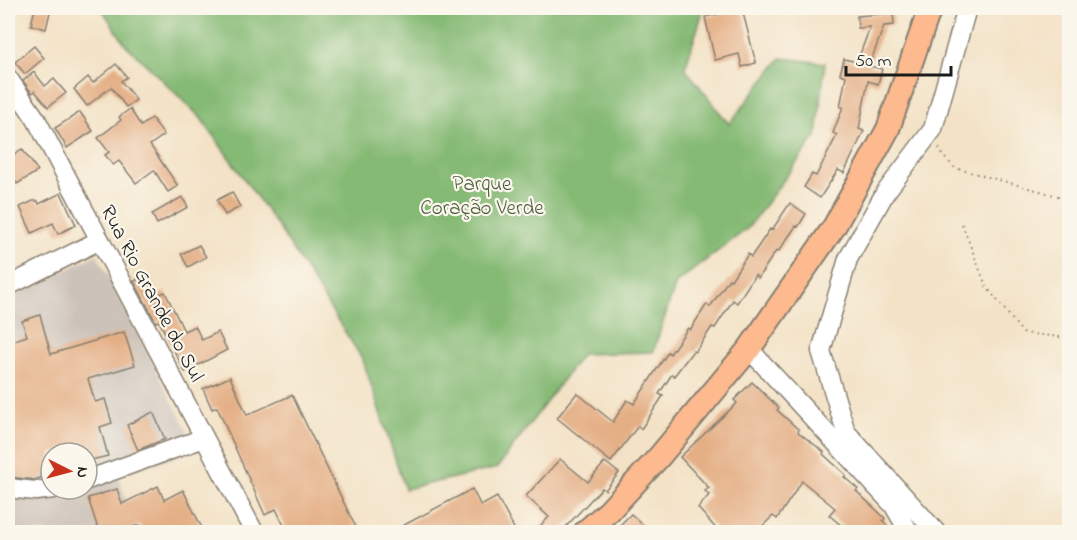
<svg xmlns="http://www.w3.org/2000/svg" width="1077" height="540" font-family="'Indie Flower',sans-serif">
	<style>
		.industrial { fill: #cdc2b9; fill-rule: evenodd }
		.forest { fill: #85ba75; stroke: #506b48; stroke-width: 1.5 }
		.building { fill: #e4af85 }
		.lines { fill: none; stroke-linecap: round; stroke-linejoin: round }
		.minor-casing { stroke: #887f71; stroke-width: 21 }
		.major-casing { stroke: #887f71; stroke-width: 26 }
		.path { stroke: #887f71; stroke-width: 2; stroke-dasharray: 1.5 4.5; stroke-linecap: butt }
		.minor { stroke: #fff; stroke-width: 18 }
		.major { stroke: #fcba8e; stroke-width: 22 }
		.labels { text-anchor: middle; stroke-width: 4.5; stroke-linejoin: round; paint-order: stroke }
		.park-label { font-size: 21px; fill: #4d5e42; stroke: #fbf7ec }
		.street-label { font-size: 21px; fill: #1c1c1c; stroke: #fbf7ec }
	</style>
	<rect width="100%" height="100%" fill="#fbf7ec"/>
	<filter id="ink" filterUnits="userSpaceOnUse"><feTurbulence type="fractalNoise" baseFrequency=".0167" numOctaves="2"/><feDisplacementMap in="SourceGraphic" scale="12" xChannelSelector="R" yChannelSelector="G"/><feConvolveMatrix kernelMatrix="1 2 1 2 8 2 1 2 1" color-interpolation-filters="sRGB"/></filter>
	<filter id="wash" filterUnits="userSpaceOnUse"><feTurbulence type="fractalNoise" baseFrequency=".008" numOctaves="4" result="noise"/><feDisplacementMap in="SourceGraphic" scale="24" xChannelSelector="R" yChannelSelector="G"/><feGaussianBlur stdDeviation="1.35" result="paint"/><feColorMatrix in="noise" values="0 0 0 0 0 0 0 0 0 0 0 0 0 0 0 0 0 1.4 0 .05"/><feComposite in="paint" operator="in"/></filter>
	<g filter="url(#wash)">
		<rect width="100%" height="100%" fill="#f3e2c6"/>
		<!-- industrial -->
		<path class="industrial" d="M97 254 197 450 118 475 137 532H8V299ZM51 453H87V489H51Z"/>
		<!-- forest -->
		<path class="forest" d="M101 8H704L685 68 729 124 781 58 825 63 817 135 748 228 676 283 653 352 582 354 497 468 405 489 363 360 279 228 200 117 126 45Z"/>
		<g id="blocks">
			<!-- building -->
			<g class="building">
				<path d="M35 8H51L46 29 31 25Z"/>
				<path d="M742 9 756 63 742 67 739 54 715 60 705 17Z"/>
				<path d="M893 13 894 25 884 26 869 66 882 69 878 84 868 81 859 129 864 131 844 173 838 170 820 198 804 187 812 174 816 176 837 135 833 133 843 107H840L846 76 840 74 844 59 857 62 870 27 858 28 857 16Z"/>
				<path d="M34 46 44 58 25 74 15 62Z"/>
				<path d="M116 64 127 77 121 81 136 100 126 107 111 87 87 106 74 89 88 77 93 83Z"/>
				<path d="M34 72 45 86 54 79 66 93 48 107 35 91 32 93 23 81Z"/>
				<path d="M130 109 141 126 152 118 164 135 150 145 178 186 168 192 154 170 136 183 119 161 113 165 105 155 109 152 98 138 121 120 119 117Z"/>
				<path d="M80 112 93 131 67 148 55 128Z"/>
				<path d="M22 149 38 171 17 184 8 167V158Z"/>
				<path d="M232 192 240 207 225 215 217 200Z"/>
				<path d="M61 193 76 225 58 234 53 223 32 233 20 207 33 201H38L39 204Z"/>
				<path d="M182 197 188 207 157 224 152 214Z"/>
				<path d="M790 203 806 214 798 227 796 226 778 252 776 251 758 278 755 275 737 303 733 300 715 328 712 327 695 352 693 351 674 376 672 374 659 394 663 396 641 429 638 426 611 462 557 418 577 393 613 422 627 400 634 404 668 352 670 354 688 328 690 330 707 304 710 307 729 279 731 280 748 254 751 257 770 229 772 230Z"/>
				<path d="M199 245 206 257 188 267 181 254Z"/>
				<path d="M148 275 157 295 165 292 184 331 195 326 202 340 218 332 227 350 185 372 159 321 156 322 134 281Z"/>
				<path d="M40 315 51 354 124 332 135 365 88 379 95 402 105 399 112 423 100 427 108 456 87 461V453H51V474L35 480 8 477V342L27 336 22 321Z"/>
				<path d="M230 377 247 415 292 395 357 530 351 532H287L276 509 265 515 217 407 212 409 203 389Z"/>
				<path d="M752 382 779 408 777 410 799 430 798 432 824 452 823 454 846 475 844 477 858 489 856 491 885 518 883 521 894 532H849L829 515 835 508 802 481 777 519 773 516 756 532H719L698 508 709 495 705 491 709 488 680 457 737 403 734 400Z"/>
				<path d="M153 412 165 439 138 450 127 425Z"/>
				<path d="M560 459 588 482 605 462 619 473 605 490 602 488 561 532H534L549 517 526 496Z"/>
				<path d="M158 486 164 500 183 490 204 532H143L140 525 117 532H99L88 498 117 489 122 504Z"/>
				<path d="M472 489 481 506 497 497 516 532H391Z"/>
				<path d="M631 514 643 525 636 532H613Z"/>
			</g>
		</g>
	</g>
	<g filter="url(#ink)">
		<use href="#blocks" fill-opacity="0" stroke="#887f71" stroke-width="1.5"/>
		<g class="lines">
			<!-- minor casing -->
			<g class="minor-casing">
				<g id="minor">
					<path d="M8 78 36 119 254 532"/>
					<path d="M8 286 100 240"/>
					<path d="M749 349 894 506 909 532"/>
					<path d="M87 480 204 438"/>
					<path d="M8 488 36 491 54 489"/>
					<path d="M936 532 846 432 821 351 848 259 885 193 933 129 967 8"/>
				</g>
			</g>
			<!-- major casing -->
			<g class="major-casing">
				<path id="major" d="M585 532 609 511 659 457 749 349 834 227 888 129 930 8"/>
			</g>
			<!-- path -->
			<g class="path">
				<path d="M939 148 942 155 955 168 1058 196 1070 203"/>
				<path d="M962 224 986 286 1023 333 1070 338"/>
			</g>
			<!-- minor -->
			<use href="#minor" class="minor"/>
			<!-- major -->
			<use href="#major" class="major"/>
		</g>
	</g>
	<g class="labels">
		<!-- park labels -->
		<g class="park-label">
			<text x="482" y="190">Parque<tspan x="482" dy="24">Coração Verde</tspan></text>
		</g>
		<!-- street labels -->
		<g class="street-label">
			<text transform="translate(153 293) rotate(62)" y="7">Rua Rio Grande do Sul</text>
		</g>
	</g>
	<!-- margin -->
	<rect width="1077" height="540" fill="none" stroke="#fbf7ec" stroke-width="30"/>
	<!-- north arrow -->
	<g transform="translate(69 471) rotate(96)"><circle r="28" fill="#fbf7ec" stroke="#a29f99" stroke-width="1.5"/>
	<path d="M0-4.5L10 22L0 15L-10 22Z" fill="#c8321e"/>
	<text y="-9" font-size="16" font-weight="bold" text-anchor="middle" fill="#1c1c1c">N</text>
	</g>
	<!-- scale -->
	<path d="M846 66v9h105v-9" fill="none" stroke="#1c1c1c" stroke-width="3"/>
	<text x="855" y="66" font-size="18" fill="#1c1c1c" stroke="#fbf7ec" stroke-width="4.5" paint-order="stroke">50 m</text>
</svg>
